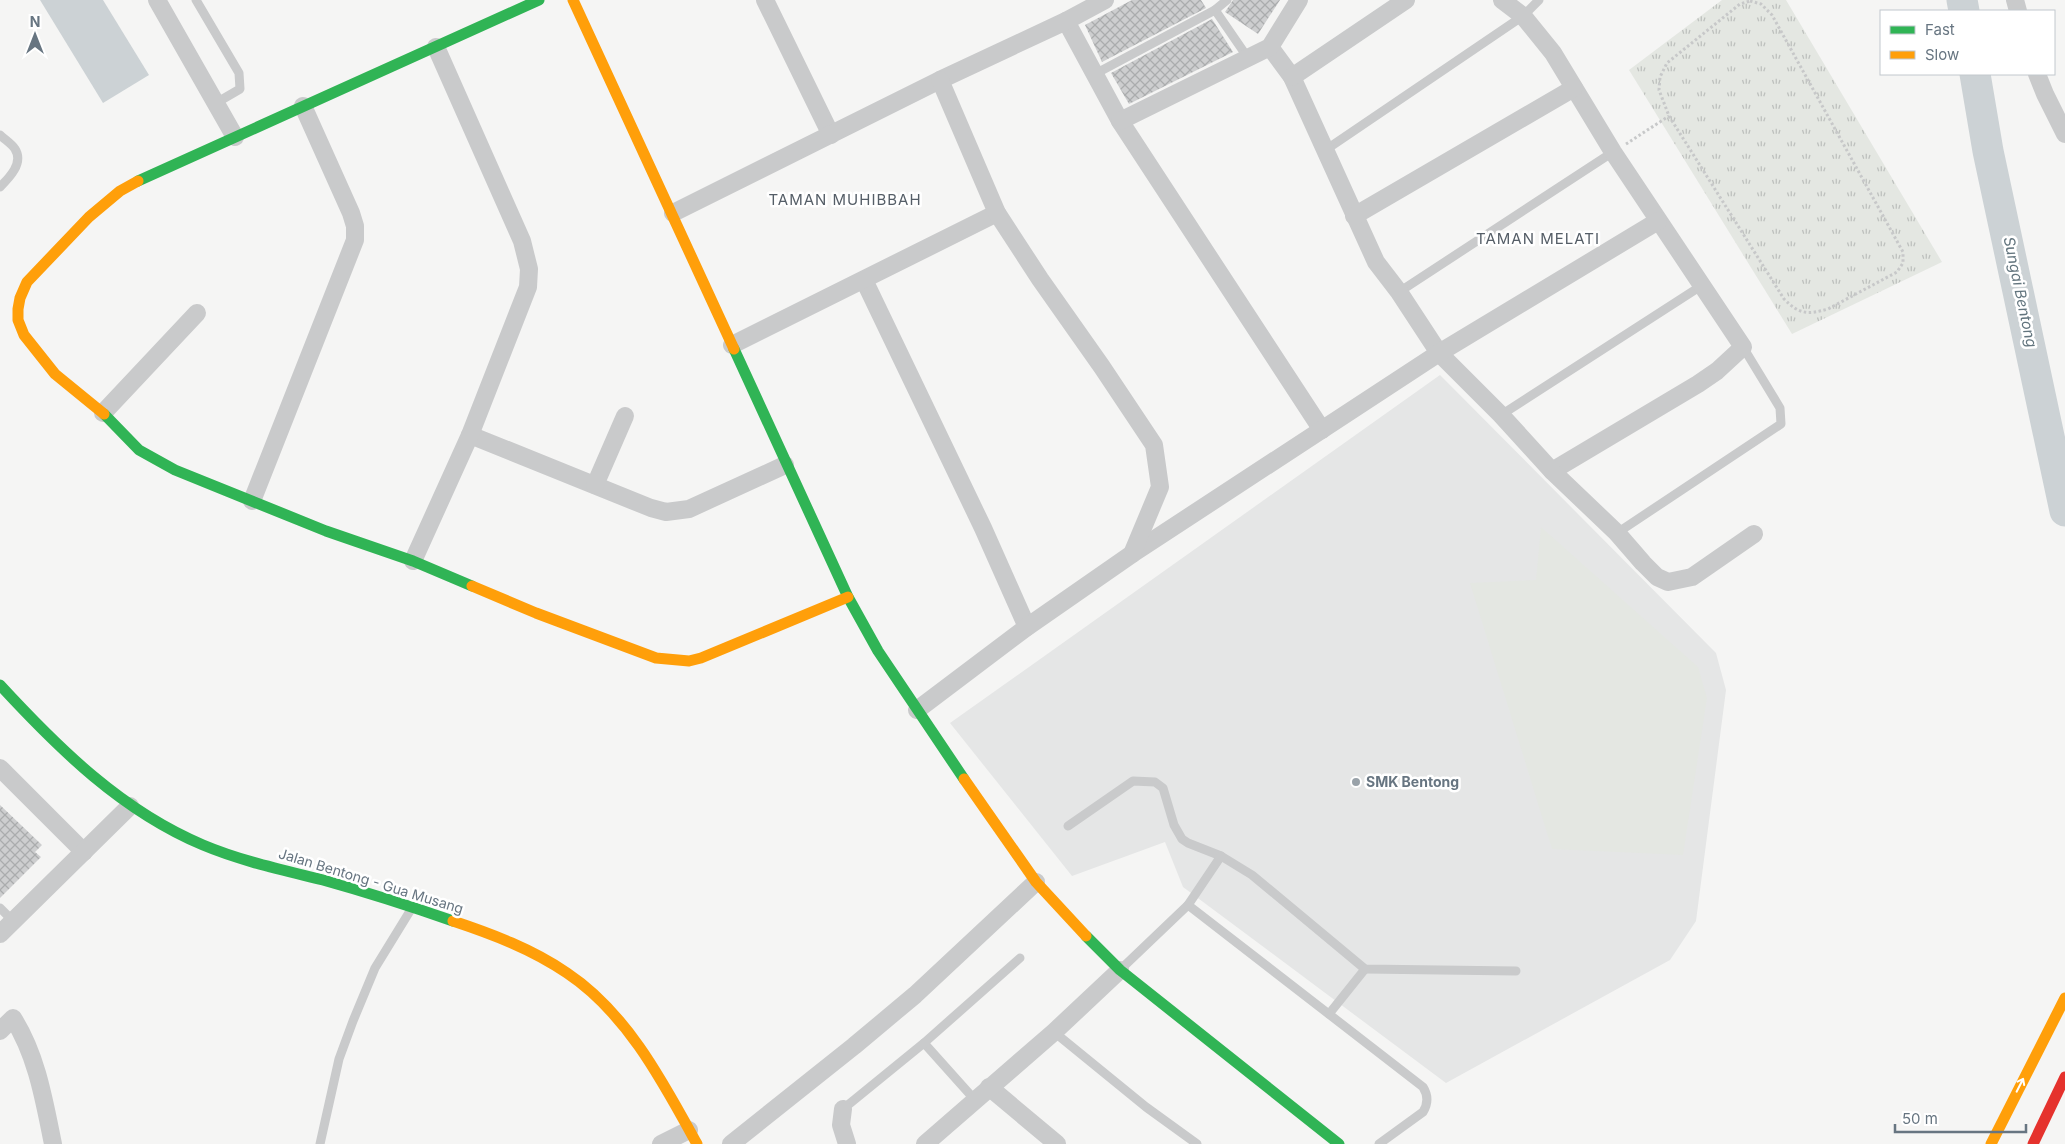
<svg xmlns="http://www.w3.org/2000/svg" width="2065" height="1144" font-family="Inter,sans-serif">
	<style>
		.built { fill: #e5e6e6 }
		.grass { fill: url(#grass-tufts) }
		.garden { fill: #e4e7e2 }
		.water { fill: #ccd2d5 }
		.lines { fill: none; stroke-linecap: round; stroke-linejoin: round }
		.river { stroke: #ccd2d5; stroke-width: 31 }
		.building { fill: url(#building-cross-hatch) }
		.path { stroke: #c7c8c9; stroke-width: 3; stroke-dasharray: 2.5 2.5; stroke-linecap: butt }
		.lane { stroke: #c9cacb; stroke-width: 9 }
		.street { stroke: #c9cacb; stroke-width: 18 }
		.fast { stroke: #30b455; stroke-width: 11 }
		.slow { stroke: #ff9f0a; stroke-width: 11 }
		.jam { stroke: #e5322d; stroke-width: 11 }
		.oneway { stroke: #fff }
		.poi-dot { fill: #99a2a9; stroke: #fff; stroke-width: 2 }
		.labels { text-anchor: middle; stroke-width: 5; stroke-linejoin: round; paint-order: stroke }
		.poi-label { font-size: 14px; font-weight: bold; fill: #677581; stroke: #fff; text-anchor: start }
		.street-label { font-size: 14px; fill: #677581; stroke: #fff }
		.neighbourhood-label { font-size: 15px; letter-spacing: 1px; fill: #555e67; stroke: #fff }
		.water-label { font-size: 15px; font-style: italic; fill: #63757e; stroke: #fff }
	</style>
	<defs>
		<pattern id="grass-tufts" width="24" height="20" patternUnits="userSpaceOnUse" patternTransform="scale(1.25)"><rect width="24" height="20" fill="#e4e7e2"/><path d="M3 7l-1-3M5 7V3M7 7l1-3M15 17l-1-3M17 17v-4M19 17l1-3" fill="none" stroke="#bdc0bd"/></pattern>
		<pattern id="building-cross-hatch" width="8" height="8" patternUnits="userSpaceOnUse" patternTransform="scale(1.25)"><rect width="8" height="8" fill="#cdcecf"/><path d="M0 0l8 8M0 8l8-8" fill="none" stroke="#aaacad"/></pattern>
	</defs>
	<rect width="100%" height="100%" fill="#f5f5f4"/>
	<!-- built -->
	<path class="built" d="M1440 375 1716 653 1726 690 1696 921 1670 960 1446 1083 1183 887 1165 842 1072 876 950 723Z"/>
	<!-- grass -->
	<path class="grass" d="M1722 0H1786L1942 262 1792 334 1629 70Z"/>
	<!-- garden -->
	<path class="garden" d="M1541 527 1698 667 1707 698 1683 855 1552 849 1470 583 1536 580Z"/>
	<!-- water -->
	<path class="water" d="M40 0H103L149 75 103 103Z"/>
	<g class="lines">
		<!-- river -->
		<g class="river">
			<path d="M1962 0 1964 11"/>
			<path d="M1975 74 1988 151 2065 511"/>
		</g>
	</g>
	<!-- building -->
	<g class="building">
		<path d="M1132 0H1201L1206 8 1102 62 1085 25Z"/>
		<path d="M1233 0H1280L1258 34 1225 12Z"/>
		<path d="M1212 19 1233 52 1129 104 1111 73Z"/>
		<path d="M0 805 42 845 35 852 41 857 0 898Z"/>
	</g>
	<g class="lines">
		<!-- path -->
		<g class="path">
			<path d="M1750 1 1761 4 1772 15 1903 252V263L1897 272 1828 309C1807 315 1799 314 1784 299L1669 116 1659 90 1660 77 1667 63 1740 4Z"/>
			<path d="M1626 144 1669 116"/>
		</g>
		<!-- lane -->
		<g class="lane">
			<path d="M196 0 239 73 240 89 216 103"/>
			<path d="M1215 10 1248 58"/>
			<path d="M1095 74 1215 10 1227 0"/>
			<path d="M0 135C4 139 12 144 15 149 24 163 9 178 0 187"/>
			<path d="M1324 151 1523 16 1539 0"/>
			<path d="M1399 292 1613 152"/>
			<path d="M1501 415 1701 286"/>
			<path d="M1617 533 1781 424 1780 408 1743 347"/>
			<path d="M1068 826 1133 781 1155 782 1163 788 1174 825 1182 839 1188 843 1221 856 1252 875 1365 969 1516 971"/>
			<path d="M1188 905 1423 1087C1428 1095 1428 1104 1423 1112L1379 1144"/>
			<path d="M0 908 13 921"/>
			<path d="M1122 968 1188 905 1221 856"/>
			<path d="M1329 1014 1365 969"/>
			<path d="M1054 1032 1146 1107 1197 1144"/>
			<path d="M924 1043 975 1100"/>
			<path d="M843 1109 924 1043 1020 958"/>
			<path d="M320 1144 339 1059 353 1021 375 968 410 911"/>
		</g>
		<!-- street -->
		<g class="street">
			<path d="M157 0 235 137"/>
			<path d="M765 0 831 135"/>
			<path d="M1502 0 1523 16 1553 53 1613 152 1743 347 1717 371 1698 384 1552 471"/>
			<path d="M2015 0 2018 11"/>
			<path d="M1066 21 1120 121 1322 430"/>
			<path d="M1270 47 1292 77 1376 262 1399 292 1439 353 1501 415 1552 471 1617 533 1643 563 1657 577 1668 582 1692 577 1754 534"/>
			<path d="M2037 74 2045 94 2065 134"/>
			<path d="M1292 77 1406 0"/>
			<path d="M1120 121 1270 47 1299 0"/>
			<path d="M673 213 940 80 1066 21 1105 0"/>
			<path d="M1354 216 1574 88"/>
			<path d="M864 280 983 528 1027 627"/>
			<path d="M732 345 997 213"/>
			<path d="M103 413 197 313"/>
			<path d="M470 435 651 508 666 512 689 509 785 465"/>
			<path d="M595 485 625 416"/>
			<path d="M252 501 355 240V226L351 213 303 106"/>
			<path d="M1132 554 1439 353 1658 221"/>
			<path d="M413 561 470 435 528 287 529 269 522 241 436 47"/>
			<path d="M917 710 1027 627 1132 554 1160 487 1154 445 1102 367 1040 279 997 213 940 80"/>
			<path d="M0 768 84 852"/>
			<path d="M0 934 130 806"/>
			<path d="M0 1031 13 1018C37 1056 44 1100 53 1144"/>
			<path d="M989 1087 1057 1144"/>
			<path d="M843 1109 841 1125 847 1144"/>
			<path d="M661 1144 689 1130"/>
			<path d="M731 1144 854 1046 915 995 1036 882"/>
			<path d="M925 1144 1054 1032 1120 970"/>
		</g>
		<!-- fast -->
		<g class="fast">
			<path d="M138 181 539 0"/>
			<path d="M734 349 848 597 878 651 964 779"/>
			<path d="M104 414 139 450 175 470 326 531 413 561 472 586"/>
			<path d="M0 685C59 749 122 811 203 845 241 861 283 870 323 880 366 892 410 906 453 921"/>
			<path d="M1086 936 1120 970 1339 1144"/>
		</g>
		<!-- slow -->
		<g class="slow">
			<path d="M573 0 734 349"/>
			<path d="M104 414 55 374 24 335 18 320V309L20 298 27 282 89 217 120 191 138 181"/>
			<path d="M472 586 536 613 656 658 689 661 701 658 848 597"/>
			<path d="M964 779 1036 882 1086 936"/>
			<path d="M453 921C492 934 532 949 567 973 627 1013 663 1082 697 1144"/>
			<path d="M1991 1144 2065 998"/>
		</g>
		<!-- jam -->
		<path class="jam" d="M2033 1144 2065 1077"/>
	</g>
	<!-- one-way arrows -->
	<defs><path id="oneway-shaft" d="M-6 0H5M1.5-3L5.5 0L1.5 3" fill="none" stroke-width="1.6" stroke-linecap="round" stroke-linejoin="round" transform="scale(1.25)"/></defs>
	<use class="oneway" href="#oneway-shaft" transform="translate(2020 1085) rotate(-63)"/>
	<!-- markers -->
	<circle class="poi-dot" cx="1356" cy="782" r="5"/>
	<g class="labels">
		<!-- poi labels -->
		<g class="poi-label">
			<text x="1366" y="787">SMK Bentong</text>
		</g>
		<!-- street labels -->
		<g class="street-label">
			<text transform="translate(371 881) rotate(17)" y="5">Jalan Bentong - Gua Musang</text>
		</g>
		<!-- neighbourhood labels -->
		<g class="neighbourhood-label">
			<text x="845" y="205">TAMAN MUHIBBAH</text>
			<text x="1538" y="244">TAMAN MELATI</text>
		</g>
		<!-- water labels -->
		<g class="water-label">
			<text transform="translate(2020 292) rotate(78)" y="5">Sungai Bentong</text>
		</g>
	</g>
	<!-- legend -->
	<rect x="1880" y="10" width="175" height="65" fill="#ffffff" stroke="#c2c8cd"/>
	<rect x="1890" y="26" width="25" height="8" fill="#30b455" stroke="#c2c8cd"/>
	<text x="1925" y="35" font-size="15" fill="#677581">Fast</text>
	<rect x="1890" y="51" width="25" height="8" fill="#ff9f0a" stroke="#c2c8cd"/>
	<text x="1925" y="60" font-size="15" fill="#677581">Slow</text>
	<!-- north arrow -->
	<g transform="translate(35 35)" stroke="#ffffff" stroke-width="4" paint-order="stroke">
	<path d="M0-4L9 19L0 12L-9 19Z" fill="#677581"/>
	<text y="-8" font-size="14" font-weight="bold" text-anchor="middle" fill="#677581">N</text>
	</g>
	<!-- scale -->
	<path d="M1895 1124v8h131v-8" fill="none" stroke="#677581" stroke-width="2.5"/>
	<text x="1902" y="1124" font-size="15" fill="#677581" stroke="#ffffff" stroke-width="4" paint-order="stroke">50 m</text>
</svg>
